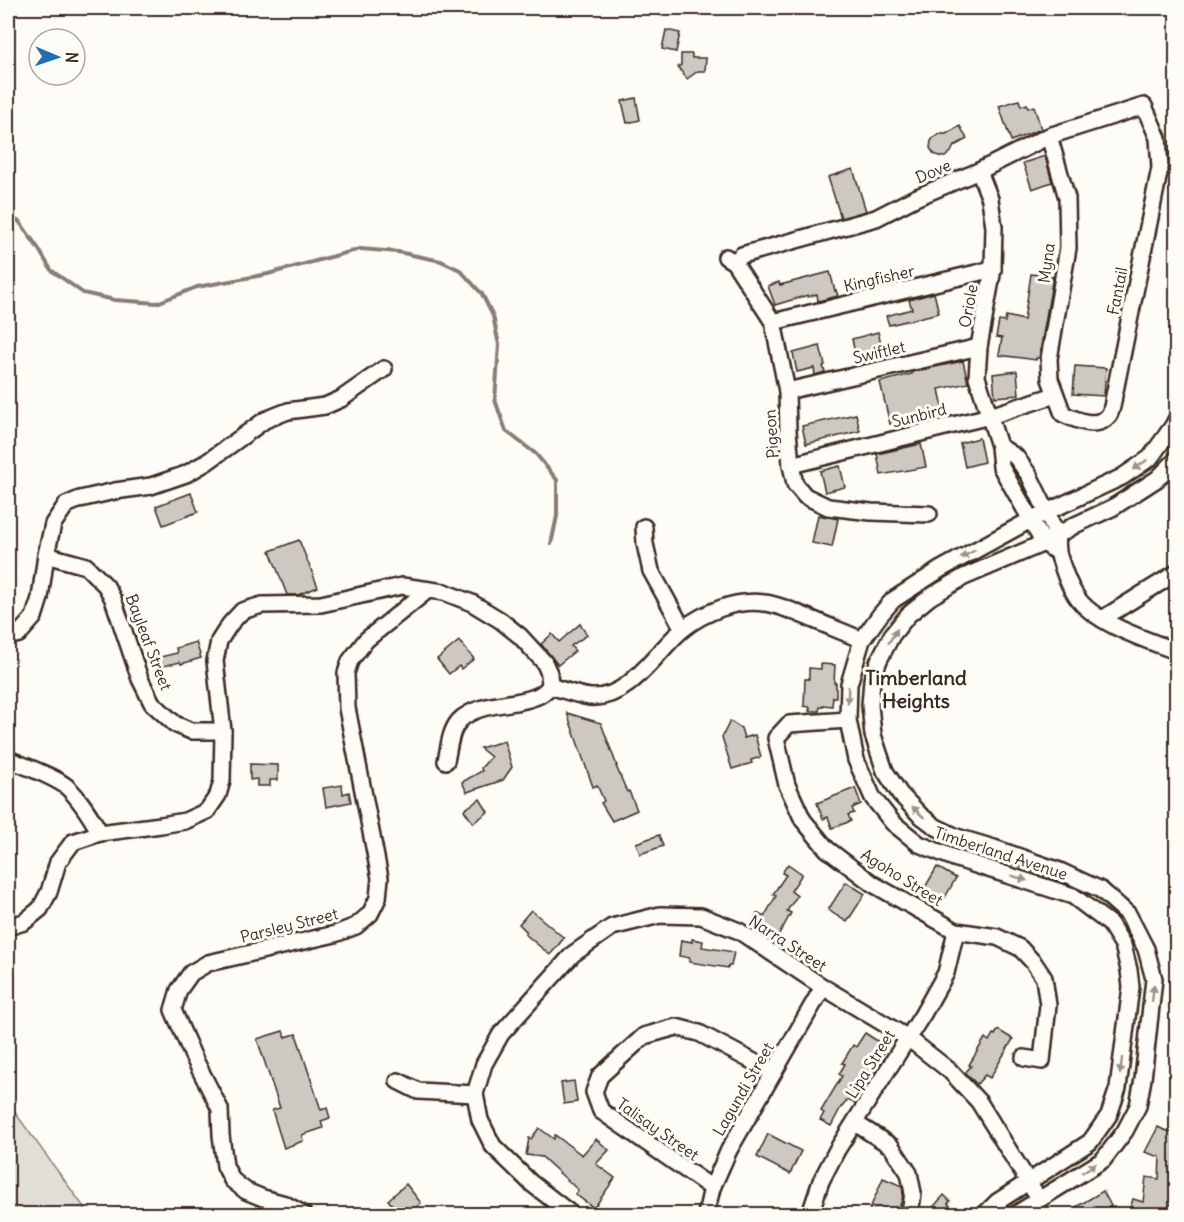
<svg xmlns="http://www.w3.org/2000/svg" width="1184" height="1222" font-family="Delius,sans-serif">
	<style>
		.green { fill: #e1ded7; stroke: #8e847a; stroke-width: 1.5 }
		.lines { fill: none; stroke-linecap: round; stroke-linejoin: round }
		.stream { stroke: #887d74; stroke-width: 4 }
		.building { fill: #cdc8c2; stroke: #3b2a1e; stroke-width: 1.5 }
		.minor-casing { stroke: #3b2a1e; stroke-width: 20 }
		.minor { stroke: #fdfcf7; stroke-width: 15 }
		.oneway { fill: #9c938a }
		.labels { text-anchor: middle; stroke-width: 6; stroke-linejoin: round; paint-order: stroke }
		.street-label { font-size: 16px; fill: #3b2a1e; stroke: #fdfcf7 }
		.quarter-label { font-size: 20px; font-weight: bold; fill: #3b2a1e; stroke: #fdfcf7 }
	</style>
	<rect width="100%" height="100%" fill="#fdfcf7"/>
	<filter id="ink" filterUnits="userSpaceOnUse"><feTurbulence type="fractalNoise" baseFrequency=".0167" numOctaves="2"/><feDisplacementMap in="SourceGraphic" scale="12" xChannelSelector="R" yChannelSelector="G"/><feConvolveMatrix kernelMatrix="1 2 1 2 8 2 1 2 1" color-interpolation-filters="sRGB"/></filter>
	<g filter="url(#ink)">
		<!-- green -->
		<path class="green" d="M8 1103 89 1214H8Z"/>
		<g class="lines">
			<!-- stream -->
			<path class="stream" d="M8 219 19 221 38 248 51 270 83 293 115 300 157 303 197 287 268 274 360 249 398 252 441 261 460 270 482 294 493 316 499 345 495 400 506 431 536 454 557 480V516L551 544"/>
		</g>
		<!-- building -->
		<g class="building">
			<path d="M666 30 680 33 676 52 662 49Z"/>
			<path d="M681 54H692V58H706L705 71H698L687 79 678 67 681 65Z"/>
			<path d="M636 98 640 120 627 123 622 101Z"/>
			<path d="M1019 100 1021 106 1027 104 1028 108 1034 106 1041 129 1011 141 999 106Z"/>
			<path d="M960 126 967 139 954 146 951 152 945 157H941L934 154 930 148 931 141 933 138 940 134H946Z"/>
			<path d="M1045 156 1052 182 1032 189 1023 163Z"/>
			<path d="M853 169 866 211 841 218 828 177Z"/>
			<path d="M830 272 835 291 836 290 838 296 818 301 817 294 808 297V295L775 305 768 286 779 282 780 285Z"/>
			<path d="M1031 274 1053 277 1039 358H1036V360L999 355 1002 338 996 337 999 321 1005 322 1006 316 1024 320Z"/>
			<path d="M934 293 939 313 889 325 886 316 912 309 909 300Z"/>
			<path d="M878 332 883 352 856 359 852 339Z"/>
			<path d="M820 346 825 365 823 366 825 372 815 375 814 368 797 372 793 353Z"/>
			<path d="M963 361 968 383 939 389 944 412 890 424 880 382 912 374V372Z"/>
			<path d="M1075 366 1106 368 1104 396 1073 394Z"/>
			<path d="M1017 371 1019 395 995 397 993 374Z"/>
			<path d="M856 414 860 431 806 444 802 426Z"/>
			<path d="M979 438 984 462 965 467 960 443Z"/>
			<path d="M921 444 926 467 881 475 877 454Z"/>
			<path d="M840 466 845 487 825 492 820 471Z"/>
			<path d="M191 493 198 512 163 525 156 506Z"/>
			<path d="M818 515 838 519 832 547 812 543Z"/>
			<path d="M299 540 318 587 298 595H287L270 551Z"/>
			<path d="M580 624 587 635 571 646 575 651 558 665 541 644 552 634 559 642Z"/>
			<path d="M459 641 474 659 461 669 459 666 449 674 437 659Z"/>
			<path d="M196 642 201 658 181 664 180 662 155 668 152 659 177 653 176 648Z"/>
			<path d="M821 664 835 665 834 683H836V697H833L832 706 823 705V707H820L819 711H809L810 707 804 706 805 679H809V668L821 669Z"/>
			<path d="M567 713 601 723 617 766H616L627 792 629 791 637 810 612 821 601 803 604 801 597 785 593 787Z"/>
			<path d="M730 721 741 728 744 738 755 735 761 757 751 760 752 763 732 769 722 737Z"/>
			<path d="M504 741 512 767 503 780 467 792 462 782 482 771 481 768 491 757 480 748Z"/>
			<path d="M250 764 278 765V780H270V786H257V779L250 780Z"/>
			<path d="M342 785 343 794 349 792 351 802 326 807 323 788Z"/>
			<path d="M855 788 861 804 852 808 854 813 848 815 851 821 832 828 828 817 823 819 817 803Z"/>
			<path d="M480 799 488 812 473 823 464 810Z"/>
			<path d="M659 835 663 846 640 854 636 843Z"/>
			<path d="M788 864 802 874 791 891 797 896 787 911 791 913 775 942 750 926 757 913 764 917 776 896 773 894 786 875 782 873Z"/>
			<path d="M937 867 956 878 943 901 934 895 931 900 921 894Z"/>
			<path d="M846 882 865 894 847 922 828 910Z"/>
			<path d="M531 910 564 938 550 955 525 934 527 932 519 924Z"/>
			<path d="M692 939 703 941 702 947 734 952 731 966H728V968L689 962 690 958 679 956 681 940 692 942Z"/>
			<path d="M998 1030 1013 1039 990 1078 985 1075 977 1084 965 1073 971 1066 969 1065 985 1038 989 1041 993 1034 995 1035Z"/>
			<path d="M283 1031 285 1037 296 1034 321 1110 327 1108 330 1118 321 1121 323 1128 302 1135 303 1141 284 1148 272 1110 280 1108 257 1039Z"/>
			<path d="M865 1033 887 1047 855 1104 848 1099 842 1107H841L831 1126 820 1120 824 1113 821 1111 842 1076 839 1074 845 1064 842 1063 853 1045 856 1047Z"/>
			<path d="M574 1081 577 1102 564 1104 561 1083Z"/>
			<path d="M1158 1127 1164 1130 1176 1133V1192L1166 1215H1128L1133 1199 1143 1202 1146 1177 1159 1179 1160 1157 1145 1152Z"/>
			<path d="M539 1128 554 1139 555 1135 582 1155 596 1139 609 1150 596 1164 615 1178 594 1208 575 1194 578 1190 542 1157 526 1155 529 1138 531 1139Z"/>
			<path d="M768 1134 801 1151 790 1174 757 1157Z"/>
			<path d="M883 1178 902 1186 903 1193 902 1200 896 1215H877L869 1211Z"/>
			<path d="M406 1184 421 1203 407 1215H401L388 1200Z"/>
			<path d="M1103 1191 1116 1215H1081L1076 1207Z"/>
			<path d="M944 1195 950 1201 948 1204 954 1209 949 1215H926Z"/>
		</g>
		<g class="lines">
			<!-- minor casing -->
			<g class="minor-casing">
				<g id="minor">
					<path d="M979 171 990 199 994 227 993 269 979 347 977 377 999 446 1001 467 1044 543 1058 553 1057 537 1047 512 1029 475 1016 457 999 446"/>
					<path d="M726 257 734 262 773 322 787 391 788 431 791 465 795 484 805 496 828 507 871 512 929 514"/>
					<path d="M734 262 742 255 876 218 915 198 979 171 1049 136 1144 106 1158 138 1160 168 1115 391C1113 398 1113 409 1109 415 1098 430 1076 420 1063 414L1050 379 1049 359 1068 248 1067 198 1049 136"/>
					<path d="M773 322 993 269"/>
					<path d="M787 391 979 347"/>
					<path d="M791 465 990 416 1055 395"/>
					<path d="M644 527 645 544 651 571 683 629"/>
					<path d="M1058 553C1063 568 1067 583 1076 596 1093 623 1147 640 1176 651"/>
					<path d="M46 555 86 566 106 586 113 599 140 679 152 703 175 724 191 731H223"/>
					<path d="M1102 619 1176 573"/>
					<path d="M8 637 19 634 34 617 40 598 46 555 53 524 66 505 80 499 115 491 151 486 186 474 207 462 265 420 288 411 325 406 341 399 384 369"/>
					<path d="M550 686C563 690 577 695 590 697 630 700 657 650 683 629 704 612 737 599 764 603 778 604 794 612 807 617 825 625 844 632 862 640"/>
					<path d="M848 720 789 724 776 738 787 785 803 820 827 849 873 884 956 931 997 937 1020 948 1034 963 1044 978 1048 1005 1042 1061 1024 1058"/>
					<path d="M8 759C24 766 54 776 67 787 81 800 91 817 100 833"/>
					<path d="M446 761C449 748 450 731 459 721 477 702 513 706 535 697 541 695 546 691 550 686"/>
					<path d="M8 927 24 922 40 909 49 892 58 862 73 842 100 833 161 825 185 821 207 811 218 795 222 781 223 731 215 661 219 641 230 624 242 611 262 605 321 604 402 586 444 592 472 603 500 620 520 636 544 662 549 673 550 686"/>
					<path d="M398 1081 418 1091 475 1094"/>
					<path d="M855 1123 891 1146 909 1173 913 1193 910 1214"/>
					<path d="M712 1188 601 1111 594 1092 600 1076 644 1036 676 1027 699 1033 773 1072"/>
					<path d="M303 1214 285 1204 263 1198 246 1191 232 1180 225 1166 221 1135 220 1109 193 1056 173 1010 179 990 191 973 208 963 335 934 356 926 370 914 378 898 380 878 347 708 346 673 350 661 366 640 428 590"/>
					<path d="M571 1214 531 1183 493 1146 480 1120 475 1094 484 1064 501 1034 573 954 612 927 660 915 701 916 739 931 823 987 908 1038 950 1071 979 1102 1034 1191"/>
					<path d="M706 1214 712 1188 729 1150 823 987"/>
					<path d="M810 1214 821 1181 837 1150 923 1014 946 973 956 931"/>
					<path d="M985 1214 997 1202 1090 1142 1109 1115 1118 1088 1131 987 1129 970 1123 945 1110 924 1073 896 954 858 919 844 893 823 873 798 856 760 848 720 849 684 862 640 880 615 893 600 941 569 1036 517 1122 477 1150 458 1173 426 1176 420"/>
					<path d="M1016 1214 1103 1160 1125 1131 1138 1106 1143 1079 1154 979 1146 949 1128 914 1101 890 1060 871 994 848 957 837 936 827 920 815 900 794 885 771 873 735 870 705 872 680 879 660 892 635 908 615 930 597 964 577 1044 543 1075 525 1112 508 1157 479 1176 460"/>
				</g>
			</g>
			<!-- minor -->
			<use href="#minor" class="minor"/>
		</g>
		<!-- one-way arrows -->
		<defs><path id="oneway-solid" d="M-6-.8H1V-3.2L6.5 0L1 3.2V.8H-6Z" transform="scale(1.5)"/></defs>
		<g class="oneway">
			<use href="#oneway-solid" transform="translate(1140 465) rotate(145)"/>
			<use href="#oneway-solid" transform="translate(968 554) rotate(152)"/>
			<use href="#oneway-solid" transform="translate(893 636) rotate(-57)"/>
			<use href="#oneway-solid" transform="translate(848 695) rotate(91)"/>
			<use href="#oneway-solid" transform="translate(918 812) rotate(-138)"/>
			<use href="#oneway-solid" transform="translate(1019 878) rotate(18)"/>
			<use href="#oneway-solid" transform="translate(1153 993) rotate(-84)"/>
			<use href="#oneway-solid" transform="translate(1121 1066) rotate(97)"/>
			<use href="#oneway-solid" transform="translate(1089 1168) rotate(-33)"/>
		</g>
	</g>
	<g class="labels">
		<!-- street labels -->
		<g class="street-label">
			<text transform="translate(933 171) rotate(-23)" y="6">Dove</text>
			<text transform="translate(1046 263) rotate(-82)" y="6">Myna</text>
			<text transform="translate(879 278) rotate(-13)" y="6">Kingfisher</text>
			<text transform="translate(1117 291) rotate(-79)" y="6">Fantail</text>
			<text transform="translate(968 306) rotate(-80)" y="6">Oriole</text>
			<text transform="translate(879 352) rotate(-13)" y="6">Swiftlet</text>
			<text transform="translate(919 415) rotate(-14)" y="6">Sunbird</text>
			<text transform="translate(771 434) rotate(-94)" y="6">Pigeon</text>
			<text transform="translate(149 642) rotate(69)" y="6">Bayleaf Street</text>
			<text transform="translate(1001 853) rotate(18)" y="6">Timberland Avenue</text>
			<text transform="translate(902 877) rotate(32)" y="6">Agoho Street</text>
			<text transform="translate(289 925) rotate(-14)" y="6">Parsley Street</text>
			<text transform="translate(788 943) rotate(33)" y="6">Narra Street</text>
			<text transform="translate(870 1064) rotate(-58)" y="6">Lipa Street</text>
			<text transform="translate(743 1089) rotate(-60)" y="6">Lagundi Street</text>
			<text transform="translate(658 1129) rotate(35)" y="6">Talisay Street</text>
		</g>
		<!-- quarter labels -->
		<g class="quarter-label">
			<text x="916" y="685">Timberland<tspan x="916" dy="23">Heights</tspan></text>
		</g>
	</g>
	<!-- margin -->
	<rect width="1184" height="1222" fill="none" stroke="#fdfcf7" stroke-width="30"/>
	<rect x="15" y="15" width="1154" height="1192" fill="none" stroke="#3b2a1e" stroke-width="2" filter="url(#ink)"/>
	<!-- north arrow -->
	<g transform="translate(57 57) rotate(92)"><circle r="28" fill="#fdfcf7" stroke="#afa8a0" stroke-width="1.5"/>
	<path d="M0-4.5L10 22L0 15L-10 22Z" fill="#1f6fb2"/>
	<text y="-9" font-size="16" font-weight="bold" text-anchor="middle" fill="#3b2a1e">N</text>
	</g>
</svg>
